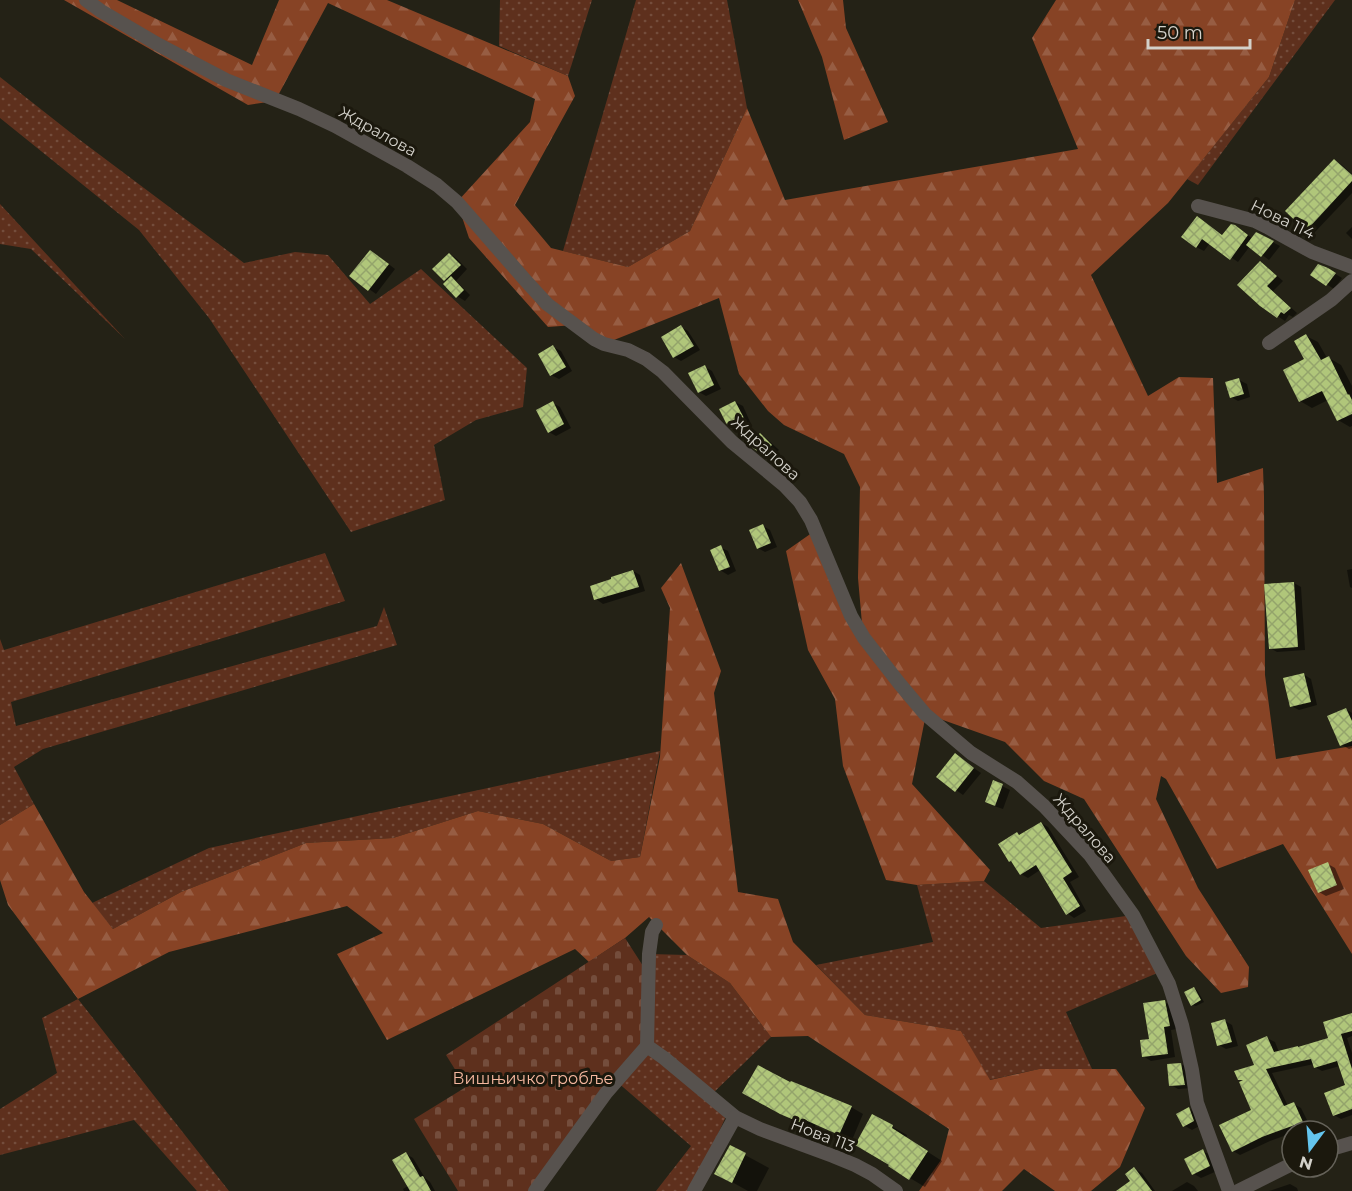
<svg xmlns="http://www.w3.org/2000/svg" width="1352" height="1191" font-family="Montserrat,sans-serif">
	<style>
		.grass { fill: url(#grass-dots) }
		.forest { fill: url(#forest-firs) }
		.cemetery { fill: url(#cemetery-stones) }
		.shadow { fill: #0007 }
		.building { fill: url(#building-cross-hatch) }
		.lines { fill: none; stroke-linecap: round; stroke-linejoin: round }
		.minor { stroke: #57524e; stroke-width: 14 }
		.labels { text-anchor: middle; stroke-width: 6; stroke-linejoin: round; paint-order: stroke }
		.street-label { font-size: 16px; fill: #d3d1ca; stroke: #1b180d }
		.park-label { font-size: 16px; fill: #f6b89f; stroke: #1b180d }
	</style>
	<defs>
		<pattern id="grass-dots" width="8" height="8" patternUnits="userSpaceOnUse" patternTransform="scale(1.5)"><rect width="8" height="8" fill="#5e301d"/><path d="M2 2h.1M6 6h.1" fill="none" stroke="#744d3c" stroke-width="1.8" stroke-linecap="round"/></pattern>
		<pattern id="forest-firs" width="22" height="20" patternUnits="userSpaceOnUse" patternTransform="scale(1.5)"><rect width="22" height="20" fill="#874325"/><path d="M5 1l3.5 6h-7zM16 11l3.5 6h-7z" fill="#975d43"/></pattern>
		<pattern id="cemetery-stones" width="16" height="16" patternUnits="userSpaceOnUse" patternTransform="scale(1.5)"><rect width="16" height="16" fill="#5e301d"/><path d="M2 7V4a2 2 0 0 1 4 0v3zM10 15v-3a2 2 0 0 1 4 0v3z" fill="#744d3c"/></pattern>
		<pattern id="building-cross-hatch" width="8" height="8" patternUnits="userSpaceOnUse" patternTransform="scale(1.5)"><rect width="8" height="8" fill="#b0c67a"/><path d="M0 0l8 8M0 8l8-8" fill="none" stroke="#94a46b"/></pattern>
	</defs>
	<rect width="100%" height="100%" fill="#242216"/>
	<!-- grass -->
	<g class="grass">
		<path d="M500 0H592L568 76 499 46Z"/>
		<path d="M636 0H727L747 108 690 231 628 267 563 251Z"/>
		<path d="M1295 0H1335L1198 185 1187 179 1269 77Z"/>
		<path d="M0 77 80 140 244 263 295 252 328 255 370 304 421 269 527 368 523 407 476 420 434 445 445 500 351 532 209 318 139 230 0 118Z"/>
		<path d="M0 203V204L125 339 31 249 0 244Z"/>
		<path d="M325 553 345 601 11 702 16 726 377 626 384 607 397 645 43 749 14 767 34 804 0 825V639L4 650Z"/>
		<path d="M660 751 640 857 611 861 543 824 478 811 393 838 306 843 181 892 113 929 92 903 209 848Z"/>
		<path d="M984 881 1041 928 1133 915 1162 971 1066 1012 1092 1069H1039L989 1080 961 1031 865 1015 816 965 933 942 917 885Z"/>
		<path d="M649 954 687 955 730 983 771 1037 710 1096 728 1112 692 1191H656L691 1146 616 1081Z"/>
		<path d="M78 999 229 1191H197L134 1120 0 1155V1109L57 1073 42 1018Z"/>
	</g>
	<!-- forest -->
	<g class="forest">
		<path d="M64 0H117L252 65 279 0H387L568 76 575 96 515 205 551 248 628 267 690 231 747 108 785 200 1078 149 1032 38 1056 0H1295L1269 77 1168 203 1091 275 1148 396 1179 377 1213 378 1217 483 1263 468 1264 496 1265 675 1276 759 1352 746V954L1283 844 1217 869 1166 779 1161 776 1156 799 1198 888 1249 967 1248 987 1221 993 1186 956 1084 799 1044 781 1005 742 926 714 912 784 990 870 984 881 917 885 886 880 843 766 835 699 808 650 786 551 816 530 863 635 858 578 860 487 844 454 784 425 768 411 739 374 719 298 604 344 574 325 548 327 469 238 457 202 530 122 535 99 328 3 275 101 248 105Z"/>
		<path d="M798 0H843L846 28 888 122 844 140 822 57Z"/>
		<path d="M681 563 721 671 714 693 738 892 778 899 793 942 865 1015 961 1031 990 1080 1039 1069H1116L1145 1108 1120 1167 1091 1191H1055L1024 1169 1002 1191H919L941 1160 949 1129 808 1036 771 1037 730 983 687 955 649 917 625 938 589 962 575 949 387 1040 337 954 383 933 347 906 169 952 78 999 8 905 0 880V825L34 804 84 892 113 929 181 892 306 843 393 838 478 811 543 824 611 861 640 857 660 757 670 608 661 588Z"/>
	</g>
	<!-- cemetery -->
	<path class="cemetery" d="M625 938 645 969 647 1039 531 1191H458L414 1119 466 1087 446 1055Z"/>
	<!-- shadow -->
	<g class="shadow">
		<path d="M1335 160 1342 165 1352 174V193L1314 233 1306 229Z"/>
		<path d="M1198 217 1224 236 1242 231 1253 239 1257 234 1280 246 1269 260 1250 246 1238 262 1210 243 1204 251 1196 247Z"/>
		<path d="M1352 227V239L1346 233Z"/>
		<path d="M450 254 457 259 467 269 456 281 470 295 465 301 457 296 448 281 445 280Z"/>
		<path d="M378 256 395 269 376 294 351 276Z"/>
		<path d="M1260 263 1267 267 1283 281 1273 291 1297 313 1293 317 1289 315 1285 321 1261 305Z"/>
		<path d="M1327 269 1342 278 1334 289 1312 275Z"/>
		<path d="M681 327 688 331 700 350 681 361 674 357Z"/>
		<path d="M1306 336 1318 342 1327 358H1329L1341 365 1352 386V426L1350 427 1338 420 1328 400 1312 408 1300 401 1306 359Z"/>
		<path d="M553 347 561 351 572 371 559 379 551 375Z"/>
		<path d="M705 367 712 371 721 389 706 396 699 392Z"/>
		<path d="M1239 380 1247 384 1250 397 1238 401 1231 397Z"/>
		<path d="M735 402 743 406 751 424 739 431 731 426Z"/>
		<path d="M553 403 560 407 571 428 556 436 549 432Z"/>
		<path d="M760 435 767 439 779 450 770 458 751 444Z"/>
		<path d="M763 526 770 530 777 547 765 552 758 548Z"/>
		<path d="M720 547 728 551 736 571 728 575 720 570Z"/>
		<path d="M1352 569V588L1350 587 1347 570Z"/>
		<path d="M633 571 640 575 645 591 603 604 596 599Z"/>
		<path d="M1294 583 1301 587 1305 650 1277 652 1270 648Z"/>
		<path d="M1303 674 1311 679 1317 705 1299 710 1291 706Z"/>
		<path d="M1346 709 1352 713V748L1349 749 1342 745Z"/>
		<path d="M955 755 981 773 963 795 938 777Z"/>
		<path d="M994 782 1010 790 1003 809 994 806Z"/>
		<path d="M1041 823 1048 827 1079 877 1070 882 1086 911 1074 918 1067 913 1040 870 1028 878 1021 874 1014 863 1010 861 1017 833 1021 836Z"/>
		<path d="M1328 864 1335 868 1344 889 1326 896 1319 892Z"/>
		<path d="M1194 988 1197 990 1204 1002 1196 1006 1192 1005Z"/>
		<path d="M1164 1002 1172 1006 1177 1029 1171 1030 1175 1057 1151 1061 1143 1056Z"/>
		<path d="M1352 1016V1036L1347 1038 1352 1053V1115L1341 1119 1334 1115 1347 1086 1340 1066 1322 1071 1315 1067 1314 1064 1272 1073 1288 1106 1294 1104 1301 1108 1310 1126 1296 1131H1292V1133L1270 1141 1240 1155 1233 1151 1253 1111 1243 1081 1239 1079 1256 1066 1267 1038 1275 1042 1279 1052 1298 1048 1330 1039Z"/>
		<path d="M1225 1021 1232 1025 1238 1046 1226 1049 1219 1045Z"/>
		<path d="M1181 1064 1188 1068 1192 1088 1178 1089 1171 1085Z"/>
		<path d="M791 1085 851 1107 863 1114 852 1140 816 1124 814 1129 794 1121 744 1092Z"/>
		<path d="M1189 1109 1196 1113 1201 1125 1192 1130 1185 1126Z"/>
		<path d="M873 1116 907 1135 906 1138 942 1161 925 1187 890 1166Z"/>
		<path d="M730 1147 769 1168 757 1191H748L716 1173Z"/>
		<path d="M1203 1151 1210 1155 1217 1171 1201 1178 1194 1174Z"/>
		<path d="M406 1154 413 1158 425 1178 430 1182 435 1191H404L403 1189 408 1186Z"/>
		<path d="M1134 1169 1142 1173 1155 1191H1119L1132 1181Z"/>
		<path d="M1187 1182 1194 1186 1198 1191H1172Z"/>
		<path d="M1290 1184 1297 1188 1298 1191H1269Z"/>
	</g>
	<!-- building -->
	<g class="building">
		<path d="M1334 159 1352 175V181L1306 231 1285 211Z"/>
		<path d="M1197 216 1222 235 1231 224 1235 225 1248 235 1230 260 1202 239 1196 248 1181 237Z"/>
		<path d="M1256 232 1274 241 1261 257 1246 245Z"/>
		<path d="M370 250 389 264 368 291 349 276Z"/>
		<path d="M449 253 461 265 444 281 432 269Z"/>
		<path d="M1260 261 1277 276 1267 286 1291 308 1284 314 1281 312 1277 318 1260 306 1237 285Z"/>
		<path d="M1318 264 1328 268 1336 273 1326 286 1310 275Z"/>
		<path d="M451 276 464 290 456 298 443 284Z"/>
		<path d="M681 325 694 346 673 358 661 337Z"/>
		<path d="M1306 334 1321 360 1329 356 1348 395 1349 394 1352 400V414L1337 421 1322 391 1299 402 1283 370 1304 359 1294 341Z"/>
		<path d="M553 345 566 367 550 376 538 354Z"/>
		<path d="M705 365 714 385 698 393 688 373Z"/>
		<path d="M1239 378 1244 394 1230 398 1225 382Z"/>
		<path d="M553 401 564 424 548 433 536 410Z"/>
		<path d="M735 401 745 420 730 427 726 423 719 409Z"/>
		<path d="M760 433 772 445 762 455 748 444Z"/>
		<path d="M763 524 771 543 757 549 749 530Z"/>
		<path d="M721 545 730 567 719 571 710 550Z"/>
		<path d="M633 570 639 587 594 600 590 586 611 579V577Z"/>
		<path d="M1294 582 1298 647 1269 649 1264 584Z"/>
		<path d="M1304 673 1311 702 1290 707 1283 678Z"/>
		<path d="M1346 708 1352 721V741L1340 746 1327 716Z"/>
		<path d="M955 753 974 768 955 792 936 777Z"/>
		<path d="M993 780 1003 784 995 806 985 802Z"/>
		<path d="M1041 822 1072 872 1063 878 1080 906 1066 915 1036 865 1020 875 1011 861 1009 862 998 844 1017 832 1019 835Z"/>
		<path d="M1328 862 1337 885 1318 893 1308 870Z"/>
		<path d="M1194 987 1201 1000 1191 1006 1184 992Z"/>
		<path d="M1165 1000 1170 1026 1164 1027 1168 1054 1142 1057 1140 1040 1149 1039 1143 1003Z"/>
		<path d="M1352 1013V1031L1341 1034 1352 1069V1109L1333 1116 1324 1093 1345 1085 1337 1061 1314 1068 1311 1059 1266 1069 1284 1106 1294 1102 1303 1122 1262 1137 1232 1152 1219 1125 1251 1110 1239 1082 1243 1080H1238L1234 1071 1254 1065 1246 1045 1267 1036 1274 1052 1298 1046V1047L1328 1038 1323 1022Z"/>
		<path d="M1225 1019 1232 1042 1217 1046 1211 1023Z"/>
		<path d="M1181 1063 1185 1085 1169 1086 1167 1064Z"/>
		<path d="M758 1065 790 1082 791 1081 852 1106 839 1135 803 1119 801 1123 780 1114 742 1093Z"/>
		<path d="M1189 1107 1194 1121 1183 1127 1176 1114Z"/>
		<path d="M872 1114 893 1125 892 1128 928 1151 909 1180 888 1166 889 1165 855 1145Z"/>
		<path d="M730 1145 746 1153 732 1183 714 1174Z"/>
		<path d="M1203 1149 1210 1166 1192 1175 1184 1159Z"/>
		<path d="M406 1152 420 1177 423 1176 431 1191H410L392 1160Z"/>
		<path d="M1134 1167 1152 1191H1116L1130 1181 1125 1174Z"/>
	</g>
	<g class="lines">
		<!-- minor -->
		<g class="minor">
			<path d="M86 0 101 11 159 45 226 80 299 109 335 126 407 166 437 185 457 202 526 281 547 304 594 339 604 344 628 350 646 359 663 372 732 442 784 485 800 502 811 520 851 616 864 638 899 683 925 714 971 753 1017 782 1044 806 1090 855 1133 915 1169 984 1182 1025 1192 1070 1197 1103 1229 1191"/>
			<path d="M1198 206 1255 221 1267 227 1312 252 1352 267"/>
			<path d="M1269 343 1331 300 1352 281"/>
			<path d="M647 1046 664 1058 735 1117 760 1129 833 1156 855 1165 872 1174 896 1191"/>
			<path d="M1328 1150 1352 1143"/>
			<path d="M535 1191 606 1093 647 1046 649 954 652 932 656 925"/>
			<path d="M694 1191 735 1117"/>
			<path d="M1238 1191 1292 1164"/>
		</g>
	</g>
	<g class="labels">
		<!-- street labels -->
		<g class="street-label">
			<text transform="translate(378 131) rotate(29)" y="6">Ждралова</text>
			<text transform="translate(1283 219) rotate(26)" y="6">Нова 114</text>
			<text transform="translate(766 448) rotate(42)" y="6">Ждралова</text>
			<text transform="translate(1085 828) rotate(49)" y="6">Ждралова</text>
			<text transform="translate(823 1135) rotate(21)" y="6">Нова 113</text>
		</g>
		<!-- park labels -->
		<g class="park-label">
			<text x="533" y="1084">Вишњичко гробље</text>
		</g>
	</g>
	<!-- north arrow -->
	<g transform="translate(1310 1149) rotate(196)"><circle r="28" fill="#1b180d" stroke="#656259" stroke-width="1.5"/>
	<path d="M0-4.5L10 22L0 15L-10 22Z" fill="#64c5ee"/>
	<text y="-9" font-size="16" font-weight="bold" text-anchor="middle" fill="#d3d1ca">N</text>
	</g>
	<!-- scale -->
	<path d="M1148 39v9h102v-9" fill="none" stroke="#d3d1ca" stroke-width="3"/>
	<text x="1157" y="39" font-size="18" fill="#d3d1ca" stroke="#1b180d" stroke-width="4.5" paint-order="stroke">50 m</text>
</svg>
